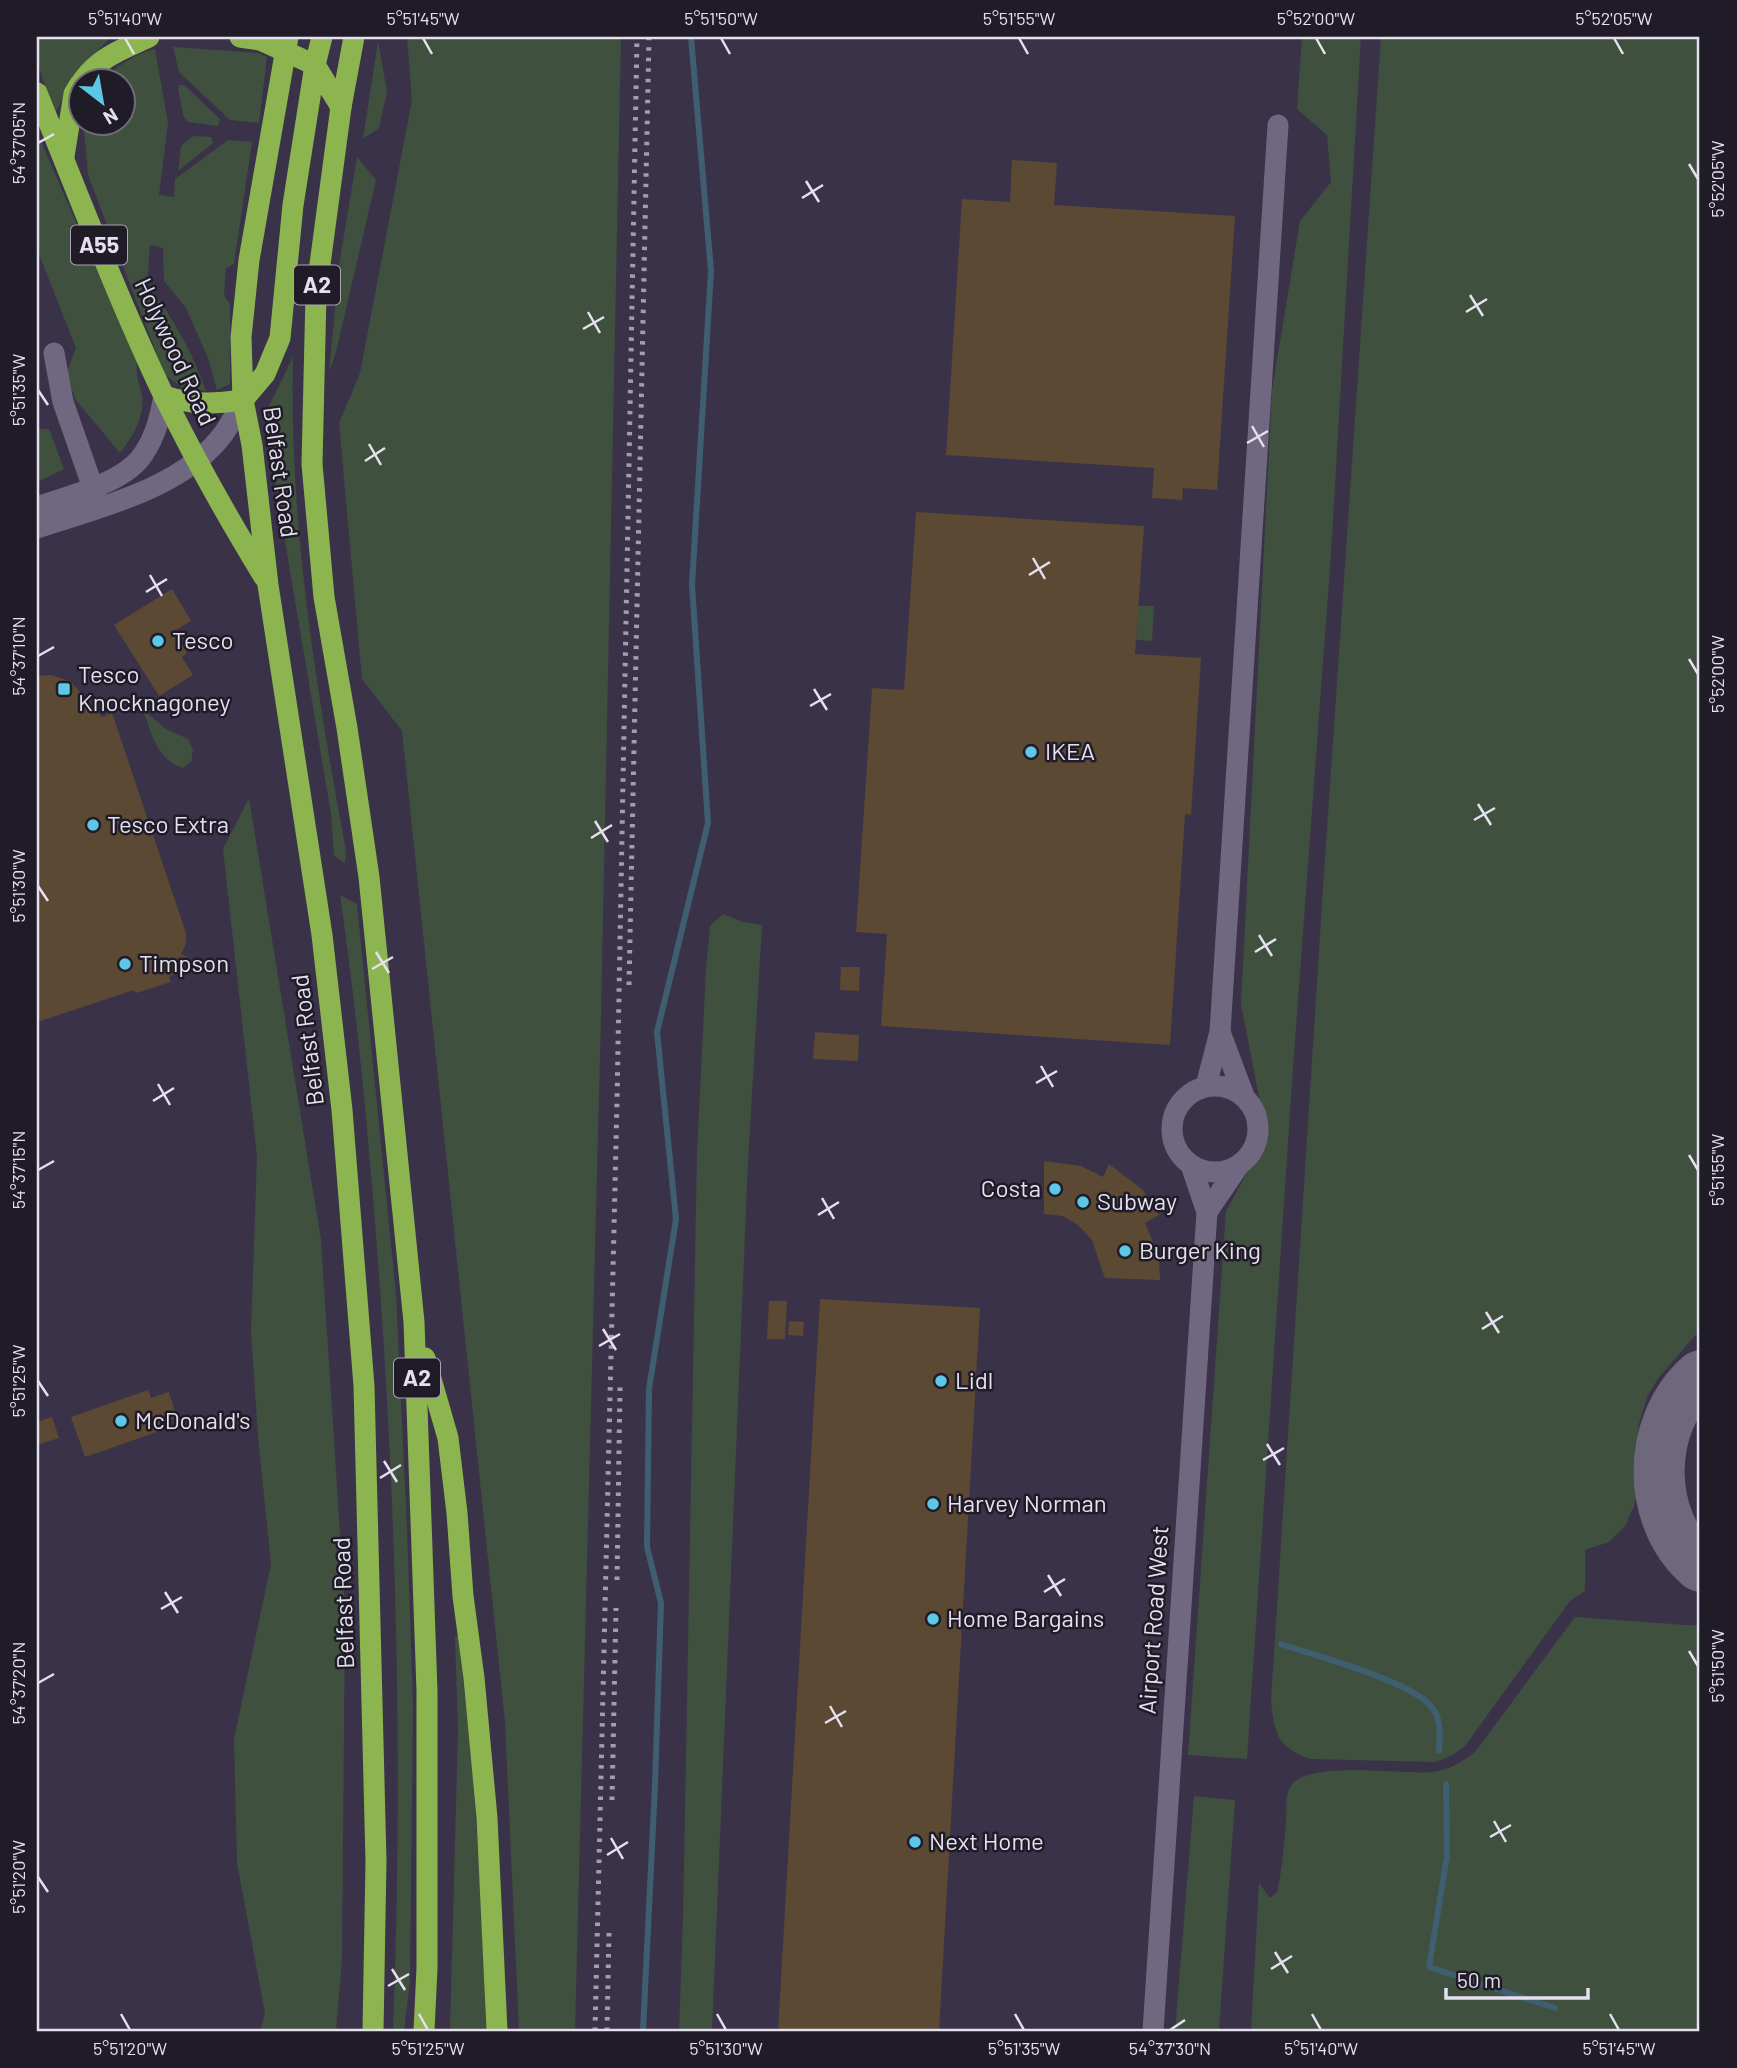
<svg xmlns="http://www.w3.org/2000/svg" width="1737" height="2068" font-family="Barlow,sans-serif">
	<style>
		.green { fill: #3f503f }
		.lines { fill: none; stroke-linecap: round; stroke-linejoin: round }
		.stream { stroke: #3f5f71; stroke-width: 6 }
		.taxiway { stroke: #6e687c; stroke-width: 51 }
		.building { fill: #5b4933 }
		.street { stroke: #706781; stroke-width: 21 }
		.secondary { stroke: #706781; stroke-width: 21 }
		.highway { stroke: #8db54f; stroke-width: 21 }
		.rail { stroke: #a39daf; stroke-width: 5; stroke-dasharray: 3.5 7; stroke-linecap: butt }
		.ticks { fill: none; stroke: #e5e0ef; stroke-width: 2.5 }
		.poi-dot { fill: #5cc7e7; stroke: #201c27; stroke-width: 2.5 }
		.labels { text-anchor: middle; stroke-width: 5; stroke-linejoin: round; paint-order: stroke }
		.shield { fill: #201c27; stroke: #aaa5b3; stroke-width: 2 }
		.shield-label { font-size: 23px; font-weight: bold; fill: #e5e0ef }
		.street-label { font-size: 24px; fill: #e5e0ef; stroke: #201c27 }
		.poi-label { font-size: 24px; fill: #e5e0ef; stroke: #201c27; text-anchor: start }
		.neatline { fill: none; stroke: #e5e0ef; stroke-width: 2.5 }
		.ticks-label { font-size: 18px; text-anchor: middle; fill: #e5e0ef }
	</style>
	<rect width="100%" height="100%" fill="#3a3249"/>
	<!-- green -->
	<g class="green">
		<path d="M37 37H104L108 40 76 74 55 113 37 63Z"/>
		<path d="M407 37H621L601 1016 575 2031H519L505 1722 402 731 362 679 339 423 360 373 412 100Z"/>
		<path d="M1302 37H1361L1331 554 1293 1068 1247 1759 1188 1755 1226 1211 1256 1156 1265 1128 1241 1004 1272 390 1300 221 1331 182 1327 135 1297 109Z"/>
		<path d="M1381 37H1700V1330L1659 1377 1647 1397 1639 1424 1636 1456 1639 1485 1634 1506 1625 1526 1609 1542 1585 1550V1591L1570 1601 1465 1746 1453 1755 1436 1762 1310 1759C1277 1747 1274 1733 1271 1700L1324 873Z"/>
		<path d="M378 41 387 92 379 128 363 139Z"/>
		<path d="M173 47 258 53 267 57 259 123 230 120 179 72Z"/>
		<path d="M155 49 168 123 159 195 174 197 175 179 228 140 252 142 234 264 226 268 224 295 230 304V384L217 390 208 358 186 308 164 281 163 248 150 245 147 284C173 317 192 352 206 391L184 389 165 375 88 175 84 129 86 123 122 122V80H105C116 65 138 53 155 49Z"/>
		<path d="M180 85H184L220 119 218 126 188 122 183 115 178 88Z"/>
		<path d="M37 132 137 363C135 375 140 384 142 396 145 418 132 437 120 453L76 400 66 374 76 348 37 249Z"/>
		<path d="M193 136 211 137 213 143 178 171 181 146Z"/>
		<path d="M357 157 376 180 336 352 329 372 340 259Z"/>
		<path d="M293 357C289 523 316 689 346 851L345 863 334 856 331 814 264 416Z"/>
		<path d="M37 429H49L64 469 37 482Z"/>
		<path d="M1138 606H1154L1152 641 1136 640Z"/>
		<path d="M143 710 166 729 188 739 193 750 191 762 183 768C157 760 152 734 143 710Z"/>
		<path d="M249 798 321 1240 345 1610 342 1960 336 2031H260L265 2013 237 1863 234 1739 271 1564 258 1436 251 1332 257 1156 223 849Z"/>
		<path d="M340 895 357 904 396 1294 407 1527 413 1706 410 1981 404 2031H393C403 1770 397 1508 377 1248 368 1130 357 1012 340 895Z"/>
		<path d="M723 914 743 922 762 925 748 1162 712 2031H679L683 1919 697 1152 706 968 710 926Z"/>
		<path d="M1575 1617 1700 1626V2031H1251L1259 1883 1270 1898 1277 1892C1282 1870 1284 1846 1286 1823 1287 1810 1284 1798 1291 1786 1306 1760 1402 1775 1432 1772 1449 1770 1462 1762 1475 1752Z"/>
		<path d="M455 1636 458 1637C475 1768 482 1900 486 2031H450L458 1729Z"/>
		<path d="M1194 1796 1235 1800 1219 2031H1175Z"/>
	</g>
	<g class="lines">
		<!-- stream -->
		<g class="stream">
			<path d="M1281 1644C1316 1656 1407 1680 1430 1705 1442 1718 1440 1735 1439 1751"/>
			<path d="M1446 1784 1447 1856 1429 1967 1555 2008"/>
			<path d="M643 2031 655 1785 661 1603 647 1547 649 1389 676 1219 657 1032 708 823 692 585 711 271 691 37"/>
		</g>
		<!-- taxiway -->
		<path class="taxiway" d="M1700 1376C1646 1423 1645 1519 1700 1566"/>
	</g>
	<!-- building -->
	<g class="building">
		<path d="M1012 160 1057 163 1054 205 1235 216 1217 490 1183 488 1182 500 1152 498 1154 468 946 455 962 199 1010 202Z"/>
		<path d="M916 512 1144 526 1135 654 1201 658 1191 815 1185 814 1170 1045 881 1026 887 934 856 932 872 688 904 690Z"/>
		<path d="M172 589 191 621 174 631 187 653 182 657 193 675 159 696 114 625Z"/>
		<path d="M51 675 70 681 102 717 112 713 186 933V944L181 954 190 958 181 970 169 977 171 982 136 993 134 990 37 1022V676Z"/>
		<path d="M841 967H860L859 991 840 990Z"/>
		<path d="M815 1032 859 1035 858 1061 813 1059Z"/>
		<path d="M1044 1161 1081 1166 1103 1177 1109 1164 1143 1190 1159 1215 1145 1223 1159 1257 1160 1280 1105 1278 1092 1240 1078 1225 1063 1216 1044 1214Z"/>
		<path d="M820 1299 980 1308 939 2031H778Z"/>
		<path d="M769 1301H787L785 1339H767Z"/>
		<path d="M789 1321 804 1322 803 1336 788 1335Z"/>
		<path d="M148 1390 151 1398 169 1392 177 1418 161 1424 163 1430 85 1457 71 1417Z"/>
		<path d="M52 1417 59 1438 37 1445V1422Z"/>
	</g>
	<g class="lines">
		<!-- street -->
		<g class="street">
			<path d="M54 353 63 402 99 505"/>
			<path d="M1220 1032 1244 1096"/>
			<path d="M1206 1086 1220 1032 1278 125"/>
		</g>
		<!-- secondary -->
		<g class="secondary">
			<path d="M37 507C68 496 126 483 144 453 156 435 160 417 164 396"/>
			<path d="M37 528C98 508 184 488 224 433 231 423 237 411 243 400"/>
			<circle cx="1215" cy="1129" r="43"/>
			<path d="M1207 1212 1239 1165"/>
			<path d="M1153 2031 1207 1212 1191 1165"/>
		</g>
		<!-- highway -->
		<g class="highway">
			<path d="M240 37 260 40 315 65 341 107"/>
			<path d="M288 37 249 260 241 337 243 400 252 445 268 585 322 935 342 1110 364 1386 376 1861 373 2031"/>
			<path d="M354 37 341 107 316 294 312 464 324 597 347 728 369 877 414 1322 427 1691V1968L424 2031"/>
			<path d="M83 80C101 56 123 49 149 37"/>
			<path d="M37 93C78 194 117 297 164 396 194 458 228 518 264 577"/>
			<path d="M64 156 74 94 80 84"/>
			<path d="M164 396C194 405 213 404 243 400L265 374 280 338 293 205 315 65 322 37"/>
			<path d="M425 1358 448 1438 457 1513 463 1596 474 1678 487 1818 497 2031"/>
		</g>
		<!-- rail -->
		<g class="rail">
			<path d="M629 985 649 37"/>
			<path d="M617 1580 620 1387"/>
			<path d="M612 1800 616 1608"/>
			<path d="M595 2031 617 1101 637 37"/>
			<path d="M607 2031 609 1930"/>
		</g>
	</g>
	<!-- ticks -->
	<path class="ticks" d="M125 38 134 54M423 38 432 54M721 38 730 54M1019 38 1028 54M1316 38 1325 54M1614 38 1623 54M38 143 54 134M1689 164 1698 179M806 181 819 202M802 198 823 185M1470 295 1483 316M588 312 600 333M1466 312 1487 299M583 329 604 317M38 390 48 405M1252 426 1264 447M1247 443 1268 431M369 444 381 465M365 461 385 448M1033 558 1045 579M150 575 162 596M1029 575 1050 562M146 592 167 579M38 656 54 647M1689 659 1698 674M814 689 827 710M810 706 831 694M1478 804 1491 825M1474 820 1495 808M595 821 608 842M591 838 612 825M38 886 48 901M1259 935 1272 956M376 952 389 973M1255 952 1276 939M372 969 393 957M1041 1066 1053 1087M1036 1083 1057 1071M158 1084 170 1105M153 1101 174 1088M1689 1155 1698 1170M38 1170 54 1161M822 1198 834 1219M818 1215 839 1202M1486 1312 1499 1333M603 1329 616 1350M1482 1329 1503 1316M599 1346 620 1334M38 1381 48 1396M1267 1444 1280 1465M1263 1460 1284 1448M384 1461 397 1482M380 1478 401 1465M1048 1575 1061 1596M165 1592 178 1613M1044 1592 1065 1579M161 1609 182 1597M1689 1651 1698 1666M38 1683 54 1674M830 1706 842 1727M825 1723 846 1711M1494 1821 1506 1842M1490 1837 1511 1825M611 1838 623 1859M607 1855 628 1842M38 1877 48 1892M1275 1952 1288 1973M392 1969 405 1990M1271 1969 1292 1956M388 1986 409 1974M121 2014 130 2030M419 2014 428 2030M717 2014 726 2030M1015 2014 1024 2030M1312 2014 1321 2030M1610 2014 1619 2030M1170 2030 1185 2020"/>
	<!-- markers -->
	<g class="poi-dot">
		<circle cx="158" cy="641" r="7"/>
		<rect x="57" y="682" width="14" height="14" rx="3.5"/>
		<circle cx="1031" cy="752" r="7"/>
		<circle cx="93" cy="825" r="7"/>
		<circle cx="125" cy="964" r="7"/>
		<circle cx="1055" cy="1189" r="7"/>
		<circle cx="1083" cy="1202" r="7"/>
		<circle cx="1125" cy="1251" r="7"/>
		<circle cx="941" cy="1381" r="7"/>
		<circle cx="121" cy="1421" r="7"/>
		<circle cx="933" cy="1504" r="7"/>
		<circle cx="933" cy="1619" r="7"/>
		<circle cx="915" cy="1842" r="7"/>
	</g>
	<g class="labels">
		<!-- shield labels -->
		<g class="shield">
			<rect x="71" y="225.5" width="56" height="39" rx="5"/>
			<rect x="294" y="265.5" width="46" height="39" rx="5"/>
			<rect x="394" y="1358.5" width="46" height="39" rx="5"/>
		</g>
		<g class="shield-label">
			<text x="99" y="253">A55</text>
			<text x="317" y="293">A2</text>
			<text x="417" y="1386">A2</text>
		</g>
		<!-- street labels -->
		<g class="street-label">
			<text transform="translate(175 352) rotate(65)" y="8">Holywood Road</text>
			<text transform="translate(280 472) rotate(82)" y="8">Belfast Road</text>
			<text transform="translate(308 1040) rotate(-97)" y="8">Belfast Road</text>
			<text transform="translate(344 1603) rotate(-92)" y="8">Belfast Road</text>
			<text transform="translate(1154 1620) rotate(-86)" y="8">Airport Road West</text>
		</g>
		<!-- poi labels -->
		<g class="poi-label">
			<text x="172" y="649">Tesco</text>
			<text x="78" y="683">Tesco<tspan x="78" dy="28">Knocknagoney</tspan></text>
			<text x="1045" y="760">IKEA</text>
			<text x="107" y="833">Tesco Extra</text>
			<text x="139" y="972">Timpson</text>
			<text x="1041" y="1197" text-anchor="end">Costa</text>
			<text x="1097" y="1210">Subway</text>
			<text x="1139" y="1259">Burger King</text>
			<text x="955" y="1389">Lidl</text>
			<text x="135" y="1429">McDonald's</text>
			<text x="947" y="1512">Harvey Norman</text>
			<text x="947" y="1627">Home Bargains</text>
			<text x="929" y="1850">Next Home</text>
		</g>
	</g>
	<!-- border -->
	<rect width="1737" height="2068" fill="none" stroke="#201c27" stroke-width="77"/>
	<!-- north arrow -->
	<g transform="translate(102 102) rotate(149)"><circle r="33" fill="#201c27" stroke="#6f6a77" stroke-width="2"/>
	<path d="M0-5L12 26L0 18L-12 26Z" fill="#5cc7e7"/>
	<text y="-10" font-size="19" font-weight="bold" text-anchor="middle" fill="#e5e0ef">N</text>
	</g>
	<!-- scale -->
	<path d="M1446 1988v10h142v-10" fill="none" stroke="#e5e0ef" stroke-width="3.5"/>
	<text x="1457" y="1988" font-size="21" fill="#e5e0ef" stroke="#201c27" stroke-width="5" paint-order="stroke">50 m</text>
	<rect x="38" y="38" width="1660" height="1992" class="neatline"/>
	<g class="ticks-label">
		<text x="125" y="25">5°51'40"W</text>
		<text x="423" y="25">5°51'45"W</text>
		<text x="721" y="25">5°51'50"W</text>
		<text x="1019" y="25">5°51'55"W</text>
		<text x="1316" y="25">5°52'00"W</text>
		<text x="1614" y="25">5°52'05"W</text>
		<text transform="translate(19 143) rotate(-90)" y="6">54°37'05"N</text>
		<text transform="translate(1718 179) rotate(-90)" y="6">5°52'05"W</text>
		<text transform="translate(19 390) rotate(-90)" y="6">5°51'35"W</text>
		<text transform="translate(19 656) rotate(-90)" y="6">54°37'10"N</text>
		<text transform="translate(1718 674) rotate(-90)" y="6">5°52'00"W</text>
		<text transform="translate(19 886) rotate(-90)" y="6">5°51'30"W</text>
		<text transform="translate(19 1170) rotate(-90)" y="6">54°37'15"N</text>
		<text transform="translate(1718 1170) rotate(-90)" y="6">5°51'55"W</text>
		<text transform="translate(19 1381) rotate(-90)" y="6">5°51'25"W</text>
		<text transform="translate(1718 1666) rotate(-90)" y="6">5°51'50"W</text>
		<text transform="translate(19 1683) rotate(-90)" y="6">54°37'20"N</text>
		<text transform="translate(19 1877) rotate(-90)" y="6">5°51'20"W</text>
		<text x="130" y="2055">5°51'20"W</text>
		<text x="428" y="2055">5°51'25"W</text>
		<text x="726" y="2055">5°51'30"W</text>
		<text x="1024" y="2055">5°51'35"W</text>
		<text x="1170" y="2055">54°37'30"N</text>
		<text x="1321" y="2055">5°51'40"W</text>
		<text x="1619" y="2055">5°51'45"W</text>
	</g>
</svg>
